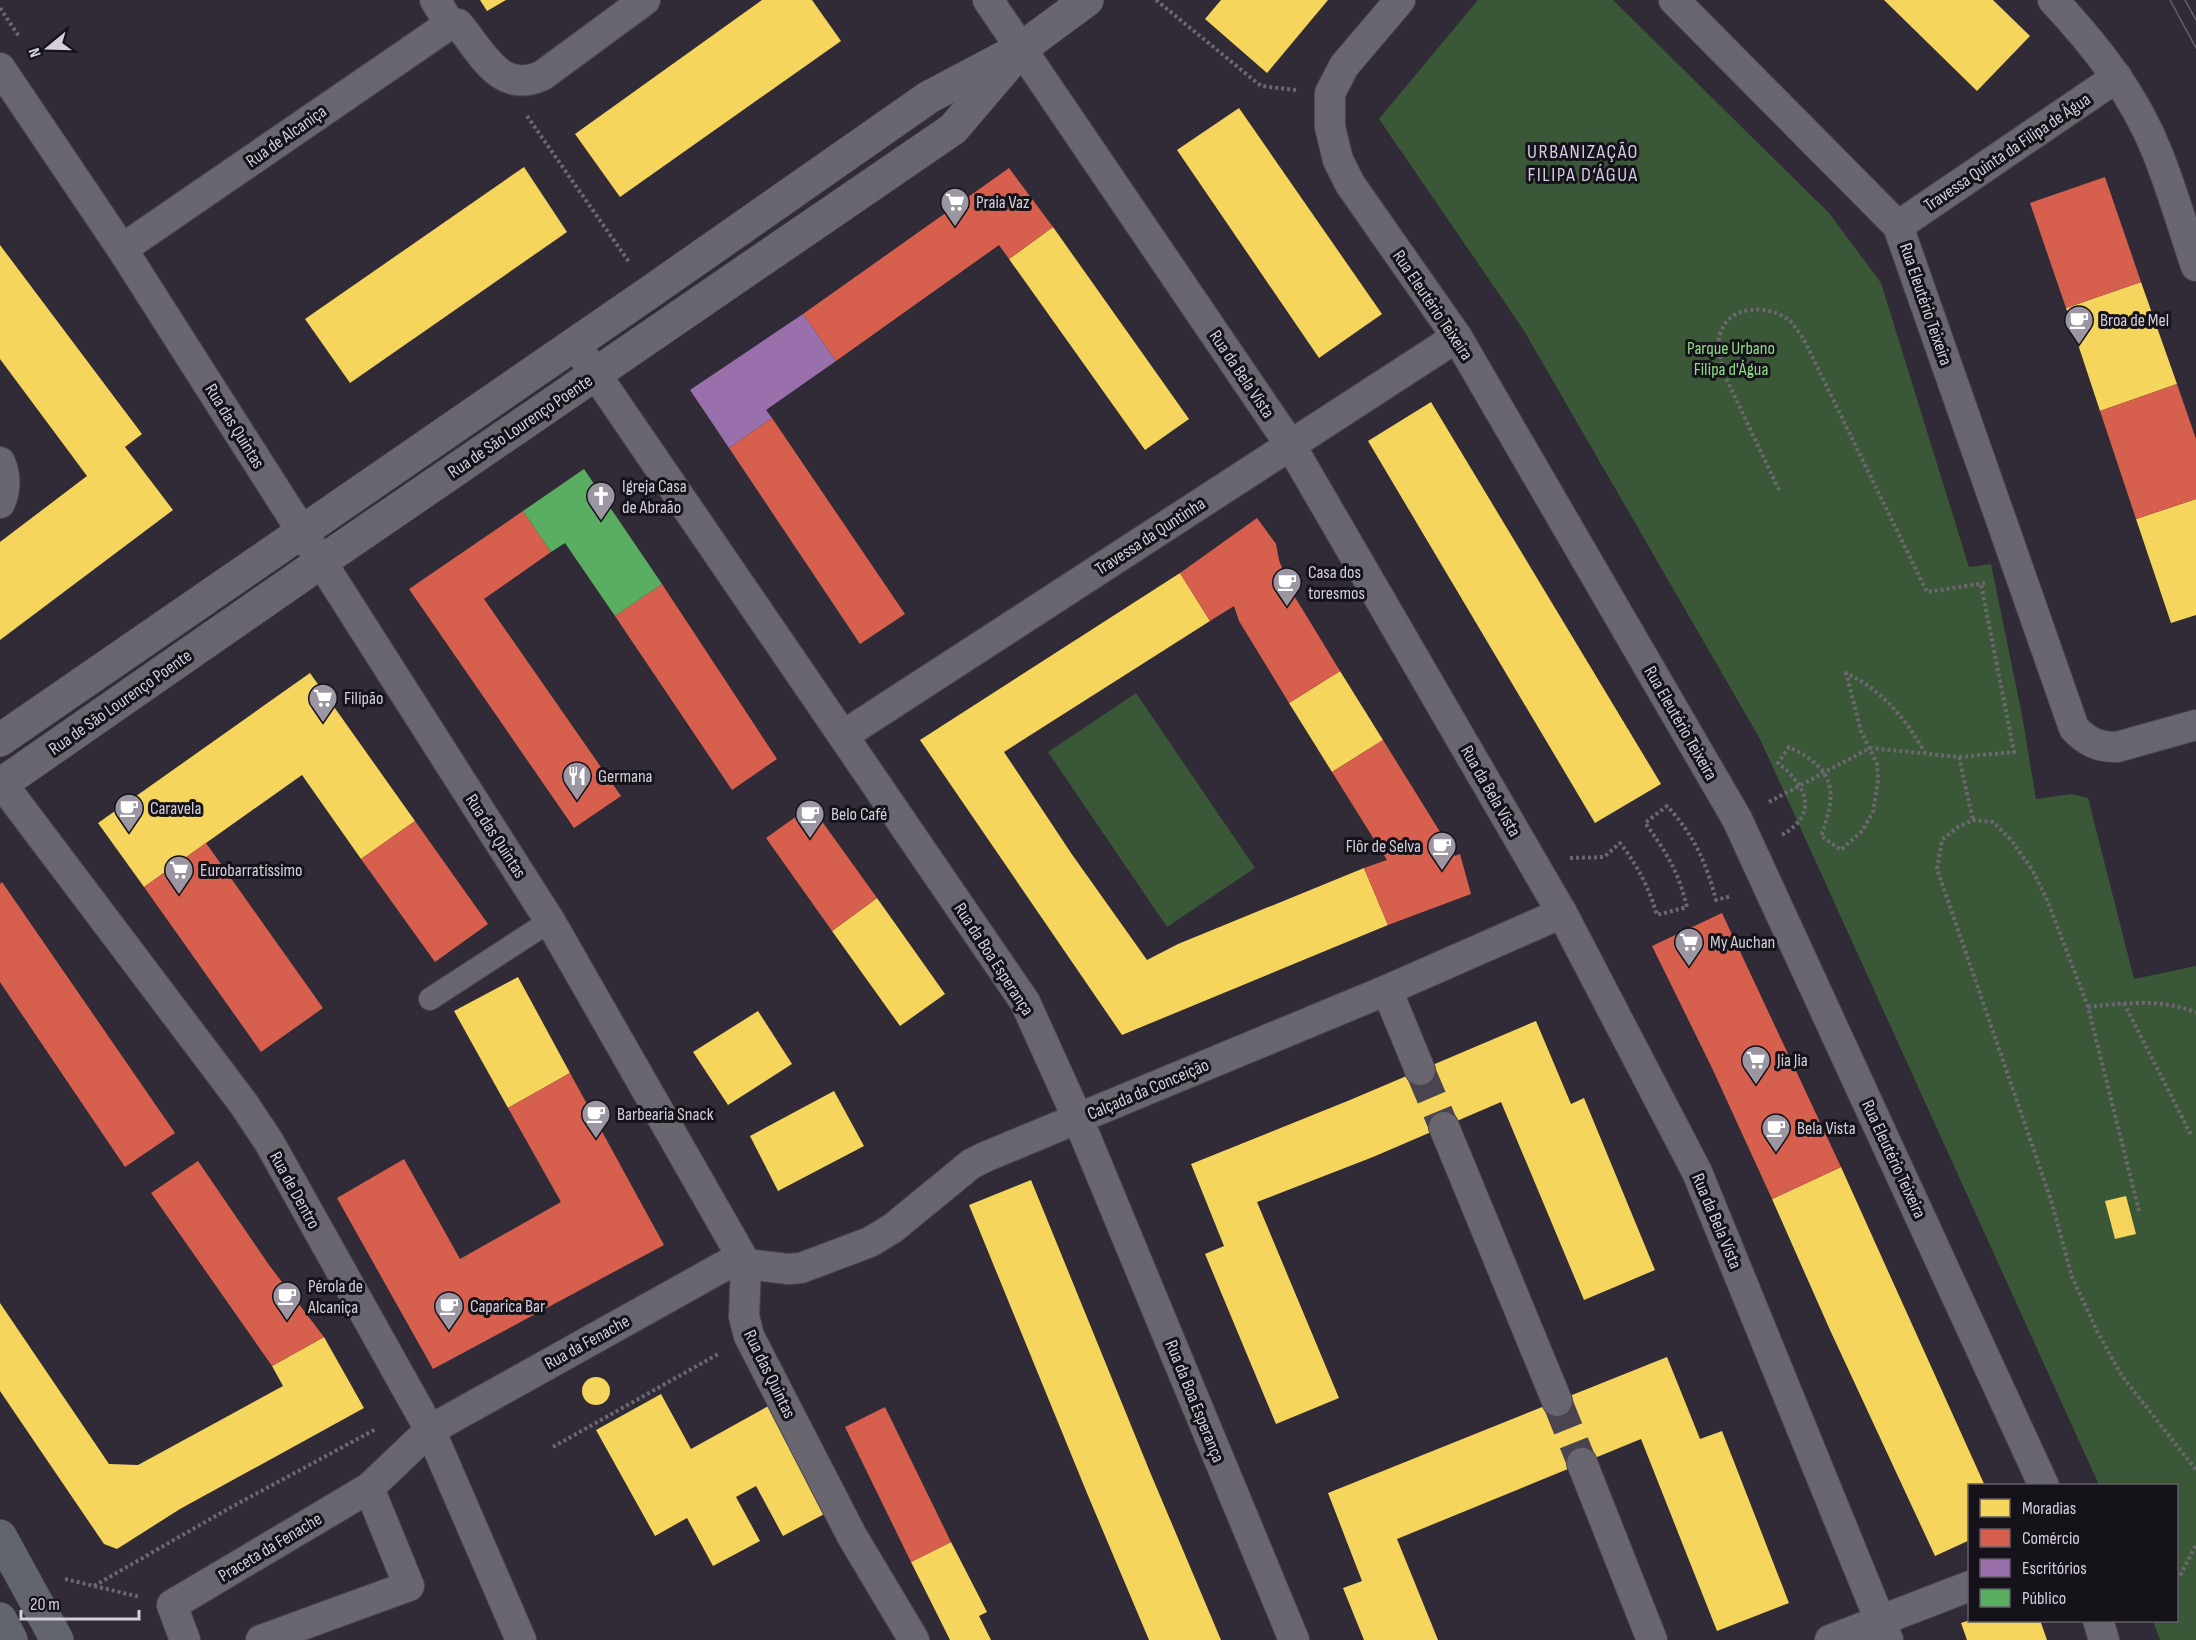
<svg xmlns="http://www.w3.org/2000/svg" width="2196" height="1640" font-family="'Sofia Sans Condensed',sans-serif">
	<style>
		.green { fill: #3a5837 }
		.homes { fill: #f6d55c }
		.shops { fill: #d6604d }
		.offices { fill: #9970ab }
		.public { fill: #5aae61 }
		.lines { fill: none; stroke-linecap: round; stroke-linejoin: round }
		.minor-tunnel { stroke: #49444f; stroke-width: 30; stroke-dasharray: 30 15; stroke-linecap: butt }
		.pedestrian-casing { stroke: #4a464f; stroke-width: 24 }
		.minor-casing { stroke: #4a464f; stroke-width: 32 }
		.tertiary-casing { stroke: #4a464f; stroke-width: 34 }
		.primary-casing { stroke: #4a464f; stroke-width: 34 }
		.path { stroke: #6c6770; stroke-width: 4; stroke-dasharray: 3 3; stroke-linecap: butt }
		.pedestrian { stroke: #6a666f; stroke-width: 22 }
		.minor { stroke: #6a666f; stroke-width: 30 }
		.tertiary { stroke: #6a666f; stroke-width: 33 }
		.primary { stroke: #62656b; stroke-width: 33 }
		.tram { stroke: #66626a; stroke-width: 1.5 }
		.labels { text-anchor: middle; stroke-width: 6; stroke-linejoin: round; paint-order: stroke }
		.street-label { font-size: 18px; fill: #d4cfdb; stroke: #15121a }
		.poi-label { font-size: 18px; fill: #d4cfdb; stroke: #15121a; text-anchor: start }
		.park-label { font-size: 18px; fill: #8ddd85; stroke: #15121a }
		.neighbourhood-label { font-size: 20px; letter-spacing: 1.5px; fill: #d5cbe3; stroke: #15121a }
	</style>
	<rect width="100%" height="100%" fill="#302b36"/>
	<!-- green -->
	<g class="green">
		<path d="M1478 0H1613L1829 213 1881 283 1969 567 1991 564 2022 715 2036 799 2071 794 2088 798 2134 979 2196 966V1640H2160L2153 1621 2176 1620V1486L2099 1485 1760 739 1523 329 1379 119Z"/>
		<path d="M1136 693 1255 868 1167 927 1048 752Z"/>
	</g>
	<!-- homes -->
	<g class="homes">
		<path d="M480 0H506L487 11Z"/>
		<path d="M762 0H812L841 41 620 197 575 134Z"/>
		<path d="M1221 0H1328L1267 73 1205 19Z"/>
		<path d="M1884 0H1993L2030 36 1977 91Z"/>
		<path d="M1239 108 1382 314 1319 358 1177 150Z"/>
		<path d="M524 167 567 232 350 383 305 319Z"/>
		<path d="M1053 227 1189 419 1145 450 1009 259Z"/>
		<path d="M0 245 142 434 125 447 173 510 0 640V542L87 476 0 359Z"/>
		<path d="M2141 282 2177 384 2100 411 2066 308Z"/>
		<path d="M1431 402 1661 784 1595 823 1368 441Z"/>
		<path d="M2196 499V615L2171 623 2136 519Z"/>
		<path d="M1180 573 1210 621 1004 752 1071 853 1147 960 1178 944 1364 868 1388 925 1122 1035 920 740Z"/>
		<path d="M1340 671 1383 740 1332 772 1289 703Z"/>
		<path d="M310 673 415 821 361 859 302 775 144 887 98 823Z"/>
		<path d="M877 898 945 994 900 1026 832 931Z"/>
		<path d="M518 977 570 1073 508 1108 454 1011Z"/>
		<path d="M758 1011 792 1064 728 1105 693 1052Z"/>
		<path d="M1536 1021 1571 1104 1584 1098 1655 1270 1584 1300 1501 1102 1373 1157 1257 1202 1339 1398 1276 1424 1205 1254 1224 1246 1191 1164 1350 1100Z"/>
		<path d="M834 1091 864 1146 778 1191 750 1136Z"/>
		<path d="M1841 1167 1985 1486H1970V1540L1935 1556 1830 1330 1772 1199Z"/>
		<path d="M1031 1180 1150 1472 1221 1640H1149L1089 1498 969 1205Z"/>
		<path d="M2126 1196 2136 1234 2115 1239 2105 1201Z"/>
		<path d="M0 1303 109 1464 138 1465 283 1386 272 1366 324 1337 364 1408 180 1509 117 1549 104 1544 0 1391Z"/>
		<path d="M1667 1357 1700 1439 1722 1431 1789 1603 1717 1631 1641 1439 1397 1539 1438 1640H1364L1343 1588 1362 1581 1328 1493Z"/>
		<circle cx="596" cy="1391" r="14"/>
		<path d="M661 1394 691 1449 772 1404 830 1511 783 1536 756 1486 736 1497 760 1541 713 1566 687 1518 655 1536 596 1430Z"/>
		<path d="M951 1542 987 1612 979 1616 991 1640H950L911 1562Z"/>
		<path d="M1970 1620H2040L2047 1640H1967L1961 1623Z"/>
	</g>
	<!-- shops -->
	<g class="shops">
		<path d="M1009 168 1053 227 1009 259 999 245 836 361 803 314Z"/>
		<path d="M2105 177 2141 282 2066 308 2030 203Z"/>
		<path d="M2177 384 2196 439V499L2136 519 2100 411Z"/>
		<path d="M772 418 905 614 860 644 729 448Z"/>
		<path d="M523 511 551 552 484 599 621 796 574 828 409 589Z"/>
		<path d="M1257 518 1276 544 1279 560 1290 589 1340 671 1289 703 1239 621 1234 606 1210 621 1180 573Z"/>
		<path d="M662 584 777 759 732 790 615 616Z"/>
		<path d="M1383 740 1455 856 1460 854 1471 894 1388 925 1364 868 1387 860 1332 772Z"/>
		<path d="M811 806 877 898 832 931 766 838Z"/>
		<path d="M415 821 488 924 435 962 361 859Z"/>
		<path d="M206 843 323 1008 261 1052 144 887Z"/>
		<path d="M2 882 175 1133 125 1167 0 982V884Z"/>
		<path d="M1722 913 1841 1167 1772 1199 1712 1068 1652 946Z"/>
		<path d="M570 1073 664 1245 433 1369 337 1198 404 1159 460 1259 561 1202 508 1108Z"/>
		<path d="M198 1161 269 1265 324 1337 272 1366 151 1193Z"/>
		<path d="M885 1407 951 1542 911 1562 845 1427Z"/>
	</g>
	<!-- offices -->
	<path class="offices" d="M803 314 836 361 766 410 772 418 729 448 690 390Z"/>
	<!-- public -->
	<path class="public" d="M584 469 662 584 615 616 565 543 551 552 523 511Z"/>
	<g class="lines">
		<!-- minor-tunnel -->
		<g class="minor-tunnel">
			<path d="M1420 1070 1444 1127"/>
			<path d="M1557 1401 1582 1463"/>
		</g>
		<!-- pedestrian casing -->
		<g class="pedestrian-casing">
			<path id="pedestrian" d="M430 999 550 921"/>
		</g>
		<!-- minor casing -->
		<g class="minor-casing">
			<g id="minor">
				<path d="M435 0 450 24"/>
				<path d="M988 0 1291 446 1562 913 1697 1172 1888 1640"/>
				<path d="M1400 0 1344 66 1330 93V127L1338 160 1350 184 1457 337 1737 819 2044 1486"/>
				<path d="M1674 0 1898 226 2074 728C2087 742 2098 747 2117 747L2196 725"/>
				<path d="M2053 0C2095 45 2134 94 2157 152 2172 189 2183 228 2196 266"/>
				<path d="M0 68 122 249 550 921 746 1264 744 1316 749 1336 852 1536 914 1640"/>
				<path d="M1898 226 2117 77"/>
				<path d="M122 249 450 24H458C482 52 500 96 543 75L645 0"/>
				<path d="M575 344 1025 1002 1078 1119 1294 1640"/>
				<path d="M0 462C6 476 6 489 0 503"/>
				<path d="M844 735 1457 337"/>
				<path d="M0 781 243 1103 269 1142 430 1430 521 1640"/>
				<path d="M1387 990 1420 1070"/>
				<path d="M1444 1127 1557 1401"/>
				<path d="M1582 1463 1652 1640"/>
				<path d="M2098 1620 2104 1640"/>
				<path d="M185 1640 172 1605 369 1488 430 1430 724 1266 746 1264 788 1269 801 1268 870 1242 893 1228 971 1164 985 1157 1387 990 1562 913"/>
				<path d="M261 1640 409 1586 369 1488"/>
				<path d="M1830 1640 1970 1586"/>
			</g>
		</g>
		<!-- tertiary casing -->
		<g class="tertiary-casing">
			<g id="tertiary">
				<path d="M0 740 650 292 929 97 1022 48 1087 0"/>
				<path d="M0 785 321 562 953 129 1011 61"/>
			</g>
		</g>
		<!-- primary casing -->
		<g class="primary-casing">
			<g id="primary">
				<path d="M0 1536 57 1640"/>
				<path d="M0 1619 11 1640"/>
			</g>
		</g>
		<!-- path -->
		<g class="path">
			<path d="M1156 0 1261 86 1296 90"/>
			<path d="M0 8 20 38"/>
			<path d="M527 116 629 262"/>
			<path d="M1779 490 1725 376C1722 363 1716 347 1720 334 1729 304 1769 304 1790 321 1795 326 1800 334 1804 340L1927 592 1986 583"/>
			<path d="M1959 757 1973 820"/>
			<path d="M1769 802 1870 748 1959 757 2014 752 1981 584"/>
			<path d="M1782 835C1820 813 1806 785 1778 763L1789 747C1835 769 1838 791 1821 836L1841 850 1862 831 1873 812 1878 781 1877 764 1861 731 1846 673C1882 690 1906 719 1925 753"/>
			<path d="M1570 858 1604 857 1620 843C1638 866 1649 888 1657 915L1687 907C1679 873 1666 851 1645 823L1667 806C1694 835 1706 862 1716 900L1732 896"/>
			<path d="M2124 1003 2191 1135"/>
			<path d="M2088 1007C2122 1003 2164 998 2196 1013"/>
			<path d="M2139 1211 2088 1007 2048 902 2033 871 2012 841 1993 822 1973 820 1958 827 1942 840 1937 869 2051 1200 2072 1277 2098 1333 2122 1376 2196 1470"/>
			<path d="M553 1447 720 1353"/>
			<path d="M2176 1578H2179L2196 1545"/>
			<path d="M65 1579 140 1597"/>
			<path d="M94 1586 226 1510 376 1429"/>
		</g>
		<!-- pedestrian -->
		<use href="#pedestrian" class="pedestrian"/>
		<!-- minor -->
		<use href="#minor" class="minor"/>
		<!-- tertiary -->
		<use href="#tertiary" class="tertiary"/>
		<!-- primary -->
		<use href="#primary" class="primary"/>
		<!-- tram -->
		<g class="tram">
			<path d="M2170 0 2196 48"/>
			<path d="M2185 0 2196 20"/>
		</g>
	</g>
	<!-- icons -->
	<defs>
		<g id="supermarket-pin" transform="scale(1.5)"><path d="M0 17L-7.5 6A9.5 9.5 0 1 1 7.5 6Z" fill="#9b96a1" stroke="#15121a"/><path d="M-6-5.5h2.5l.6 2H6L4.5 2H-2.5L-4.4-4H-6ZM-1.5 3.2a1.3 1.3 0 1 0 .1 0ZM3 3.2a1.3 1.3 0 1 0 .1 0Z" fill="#fff"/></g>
		<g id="cafe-pin" transform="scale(1.5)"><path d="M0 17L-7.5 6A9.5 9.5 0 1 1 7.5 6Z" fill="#9b96a1" stroke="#15121a"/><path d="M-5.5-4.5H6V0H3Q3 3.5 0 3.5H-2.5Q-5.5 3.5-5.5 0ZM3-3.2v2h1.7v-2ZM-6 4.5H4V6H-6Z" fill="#fff"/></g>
		<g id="church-pin" transform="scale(1.5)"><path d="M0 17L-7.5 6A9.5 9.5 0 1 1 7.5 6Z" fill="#9b96a1" stroke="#15121a"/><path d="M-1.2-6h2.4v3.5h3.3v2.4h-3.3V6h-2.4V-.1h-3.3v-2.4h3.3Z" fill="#fff"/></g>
		<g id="restaurant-pin" transform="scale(1.5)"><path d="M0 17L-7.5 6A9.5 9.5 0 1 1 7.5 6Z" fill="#9b96a1" stroke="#15121a"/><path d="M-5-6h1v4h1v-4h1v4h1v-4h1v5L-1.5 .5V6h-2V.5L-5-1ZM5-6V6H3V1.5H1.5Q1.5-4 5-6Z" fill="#fff"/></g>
	</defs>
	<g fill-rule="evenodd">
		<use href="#supermarket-pin" x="955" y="202"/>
		<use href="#cafe-pin" x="2079" y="320"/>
		<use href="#church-pin" x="601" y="496"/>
		<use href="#cafe-pin" x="1287" y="582"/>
		<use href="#supermarket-pin" x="323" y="698"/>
		<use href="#restaurant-pin" x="577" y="776"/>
		<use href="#cafe-pin" x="129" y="808"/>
		<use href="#cafe-pin" x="810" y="814"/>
		<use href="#cafe-pin" x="1442" y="846"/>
		<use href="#supermarket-pin" x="179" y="870"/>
		<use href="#supermarket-pin" x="1689" y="942"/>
		<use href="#supermarket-pin" x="1756" y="1060"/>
		<use href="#cafe-pin" x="596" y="1114"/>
		<use href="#cafe-pin" x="1776" y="1128"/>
		<use href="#cafe-pin" x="287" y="1296"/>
		<use href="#cafe-pin" x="449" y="1306"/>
	</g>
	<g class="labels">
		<!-- street labels -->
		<g class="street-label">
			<text transform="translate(286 136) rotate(-35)" y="6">Rua de Alcaniça</text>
			<text transform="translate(2007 152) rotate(-34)" y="6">Travessa Quinta da Filipa de Água</text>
			<text transform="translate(1926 304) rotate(71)" y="6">Rua Eleutério Teixeira</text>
			<text transform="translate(1433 305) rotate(56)" y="6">Rua Eleutério Teixeira</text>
			<text transform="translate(1242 374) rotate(56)" y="6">Rua da Bela Vista</text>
			<text transform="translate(235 426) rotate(58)" y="6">Rua das Quintas</text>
			<text transform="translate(520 426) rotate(-34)" y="6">Rua de São Lourenço Poente</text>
			<text transform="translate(1150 536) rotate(-33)" y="6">Travessa da Quntinha</text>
			<text transform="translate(120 702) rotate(-35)" y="6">Rua de São Lourenço Poente</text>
			<text transform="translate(1681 723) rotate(60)" y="6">Rua Eleutério Teixeira</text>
			<text transform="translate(1491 791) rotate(60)" y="6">Rua da Bela Vista</text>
			<text transform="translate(496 836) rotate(57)" y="6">Rua das Quintas</text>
			<text transform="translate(994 959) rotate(57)" y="6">Rua da Boa Esperança</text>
			<text transform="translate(1148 1089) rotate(-23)" y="6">Calçada da Conceição</text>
			<text transform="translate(1894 1159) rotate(65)" y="6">Rua Eleutério Teixeira</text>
			<text transform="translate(295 1190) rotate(61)" y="6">Rua de Dentro</text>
			<text transform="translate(1717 1221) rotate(67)" y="6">Rua da Bela Vista</text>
			<text transform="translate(587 1342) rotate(-29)" y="6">Rua da Fenache</text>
			<text transform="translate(770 1374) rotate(64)" y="6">Rua das Quintas</text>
			<text transform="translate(1195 1401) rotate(68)" y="6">Rua da Boa Esperança</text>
			<text transform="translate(270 1547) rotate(-31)" y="6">Praceta da Fenache</text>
		</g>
		<!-- poi labels -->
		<g class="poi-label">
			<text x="976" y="208">Praia Vaz</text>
			<text x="2100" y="326">Broa de Mel</text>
			<text x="622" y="492">Igreja Casa<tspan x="622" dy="21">de Abraão</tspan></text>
			<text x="1308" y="578">Casa dos<tspan x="1308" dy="21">toresmos</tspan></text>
			<text x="344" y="704">Filipão</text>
			<text x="598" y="782">Germana</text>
			<text x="150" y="814">Caravela</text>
			<text x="831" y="820">Belo Café</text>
			<text x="1421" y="852" text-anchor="end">Flôr de Selva</text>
			<text x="200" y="876">Eurobarratíssimo</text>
			<text x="1710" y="948">My Auchan</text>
			<text x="1777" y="1066">Jia Jia</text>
			<text x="617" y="1120">Barbearia Snack</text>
			<text x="1797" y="1134">Bela Vista</text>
			<text x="308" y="1292">Pérola de<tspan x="308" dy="21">Alcaniça</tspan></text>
			<text x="470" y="1312">Caparica Bar</text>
		</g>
		<!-- park labels -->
		<g class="park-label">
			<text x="1731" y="354">Parque Urbano<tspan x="1731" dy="21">Filipa d'Água</tspan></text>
		</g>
		<!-- neighbourhood labels -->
		<g class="neighbourhood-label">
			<text x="1583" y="158">URBANIZAÇÃO<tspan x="1583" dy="23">FILIPA D‘ÁGUA</tspan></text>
		</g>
	</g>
	<!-- legend -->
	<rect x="1968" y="1484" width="210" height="138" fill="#15121a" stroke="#615e67" stroke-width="1.5"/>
	<rect x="1980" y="1499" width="30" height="18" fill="#f6d55c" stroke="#615e67" stroke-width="1.5"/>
	<text x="2022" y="1514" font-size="18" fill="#d4cfdb">Moradias</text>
	<rect x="1980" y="1529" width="30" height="18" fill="#d6604d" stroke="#615e67" stroke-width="1.5"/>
	<text x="2022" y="1544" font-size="18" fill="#d4cfdb">Comércio</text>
	<rect x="1980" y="1559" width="30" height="18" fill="#9970ab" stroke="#615e67" stroke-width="1.5"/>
	<text x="2022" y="1574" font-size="18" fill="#d4cfdb">Escritórios</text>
	<rect x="1980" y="1589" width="30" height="18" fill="#5aae61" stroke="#615e67" stroke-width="1.5"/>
	<text x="2022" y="1604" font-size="18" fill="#d4cfdb">Público</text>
	<!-- north arrow -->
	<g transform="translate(48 48) rotate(251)" stroke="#15121a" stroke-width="4.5" paint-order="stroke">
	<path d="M0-4.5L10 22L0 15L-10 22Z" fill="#d4cfdb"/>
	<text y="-9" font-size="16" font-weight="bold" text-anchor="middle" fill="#d4cfdb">N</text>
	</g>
	<!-- scale -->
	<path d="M21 1610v9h118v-9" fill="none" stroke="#d4cfdb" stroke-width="3"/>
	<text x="30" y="1610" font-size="18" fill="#d4cfdb" stroke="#15121a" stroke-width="4.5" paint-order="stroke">20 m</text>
</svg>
